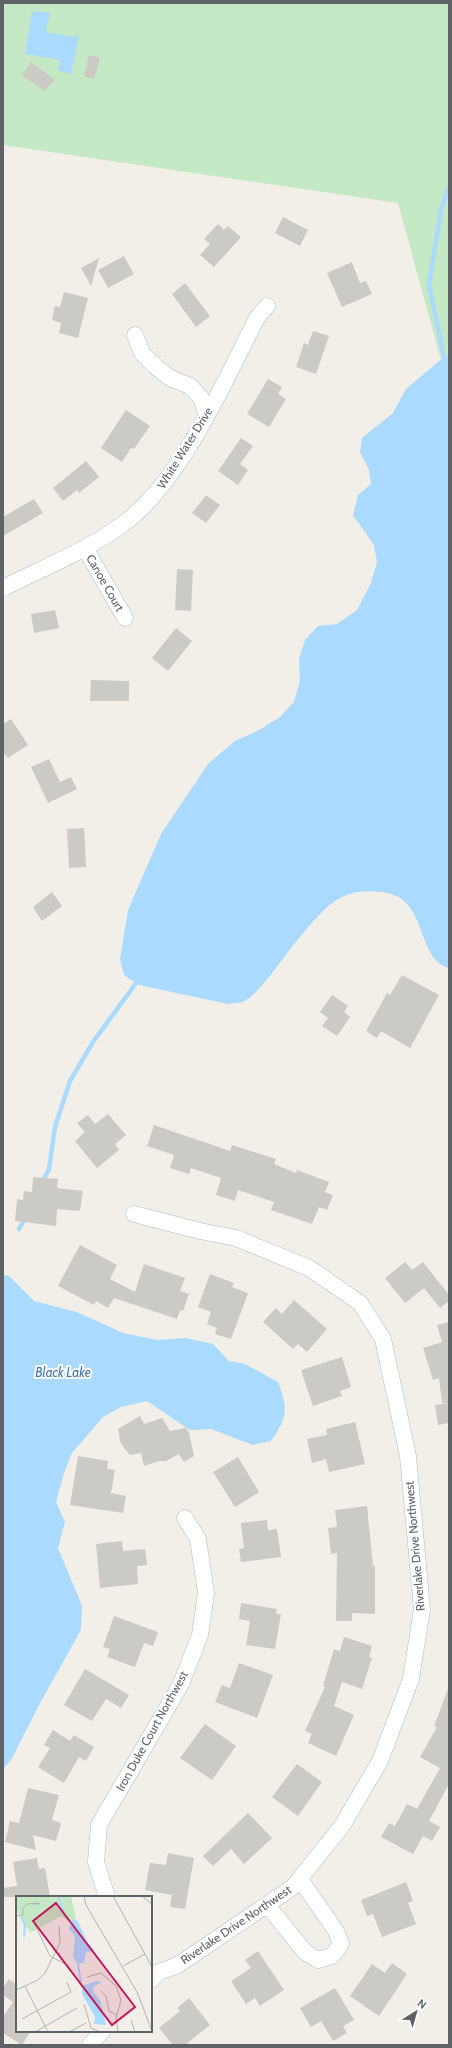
<svg xmlns="http://www.w3.org/2000/svg" width="452" height="2048" font-family="Cabin,sans-serif">
	<style>
		.green { fill: #c5e8c5 }
		.water { fill: #aadaff }
		.lines { fill: none; stroke-linecap: round; stroke-linejoin: round }
		.stream { stroke: #aadaff; stroke-width: 4.5 }
		.building { fill: #cccac5 }
		.minor-casing { stroke: #b5b8bc; stroke-width: 17 }
		.minor { stroke: #fff; stroke-width: 16 }
		.labels { text-anchor: middle; stroke-width: 4; stroke-linejoin: round; paint-order: stroke }
		.street-label { font-size: 12px; fill: #5f6368; stroke: #fff }
		.water-label { font-size: 13px; font-style: italic; fill: #4174aa; stroke: #fff }
		.inset-river { fill: none; stroke: #aadaff; stroke-width: 2 }
		.inset-road { fill: none; stroke: #b3b3b1; stroke-width: 1 }
		.view { fill: #c2185b; fill-opacity: 0.15; stroke: #c2185b; stroke-width: 2 }
		.inset-edge { fill: none; stroke: #5f6368; stroke-width: 2 }
	</style>
	<rect width="100%" height="100%" fill="#f1efe8"/>
	<!-- green -->
	<path class="green" d="M3 3H449V356L441 360 398 203 3 145Z"/>
	<!-- water -->
	<g class="water">
		<path d="M34 11 50 13 46 31 49 33 74 37 75 35 79 36 71 74 58 70 60 60 25 54 32 13Z"/>
		<path d="M449 356V968C414 959 430 893 378 892 363 891 356 891 342 897 320 906 285 957 269 977 261 986 254 996 243 1002 238 1003 232 1003 228 1004L139 985 124 975 120 959 128 910 161 834 208 764 235 741 259 730 280 717 294 702 300 681 299 659 305 640 318 626 337 624 357 610 371 583 377 562 374 545 353 515 358 495 371 484 369 470 360 452 362 438 393 413 406 389 444 357Z"/>
		<path d="M3 1275 9 1276 34 1301 77 1312 123 1333 157 1340 185 1338 213 1344 229 1361 245 1364 278 1382C288 1408 288 1417 271 1441L253 1445 211 1429 190 1430 147 1401 121 1407 103 1417 72 1453 64 1473 56 1502 65 1522 58 1548 82 1606 81 1630 39 1705 11 1760 3 1769Z"/>
	</g>
	<g class="lines">
		<!-- stream -->
		<g class="stream">
			<path d="M444 357 429 285 441 210 449 187"/>
			<path d="M42 1183 49 1169 55 1127 70 1081 93 1042 136 983"/>
			<path d="M19 1229 25 1218"/>
		</g>
	</g>
	<!-- building -->
	<g class="building">
		<path d="M89 55 100 58 94 79 84 76Z"/>
		<path d="M31 62 55 80 44 91 22 75Z"/>
		<path d="M283 217 308 230 300 246 275 233Z"/>
		<path d="M218 224 224 230 228 226 241 237 214 267 200 255 210 244 204 239Z"/>
		<path d="M124 256 134 274 108 288 98 270Z"/>
		<path d="M99 258 91 286 81 268Z"/>
		<path d="M352 262 360 283 366 281 372 294 342 307 327 273Z"/>
		<path d="M185 283 210 316 196 327 172 294Z"/>
		<path d="M64 292 88 298 78 338 59 333 61 323 52 320 55 306 60 307Z"/>
		<path d="M313 331 329 336 316 374 296 367 304 343 308 345Z"/>
		<path d="M268 379 282 387 278 394 286 399 269 427 247 414Z"/>
		<path d="M126 410 150 426 134 449 131 448 122 462 101 448Z"/>
		<path d="M241 438 253 446 240 464 248 470 238 485 218 471Z"/>
		<path d="M86 461 99 477 79 493 77 490 63 501 53 488Z"/>
		<path d="M206 495 220 505 206 523 192 513Z"/>
		<path d="M34 499 43 513 3 536V517Z"/>
		<path d="M177 569 193 570 191 611 175 610Z"/>
		<path d="M55 610 59 628 34 633 31 614Z"/>
		<path d="M176 628 192 641 168 671 152 658Z"/>
		<path d="M91 680 129 681V701H90Z"/>
		<path d="M11 719 28 745 8 758 3 752V724Z"/>
		<path d="M49 759 60 782 71 777 77 789 48 803 31 767Z"/>
		<path d="M84 828 86 867 69 868 67 829Z"/>
		<path d="M52 892 62 906 42 921 33 907Z"/>
		<path d="M402 975 439 995 410 1048 381 1031 377 1038 366 1031 387 993 390 995Z"/>
		<path d="M332 995 348 1006 344 1012 350 1017 337 1036 322 1026 328 1018 320 1012Z"/>
		<path d="M108 1114 126 1135 115 1144 119 1150 97 1168 75 1141 85 1132 77 1123 88 1115 95 1124Z"/>
		<path d="M154 1125 230 1151 232 1145 276 1159 274 1164 296 1173 297 1170 329 1182 325 1192 333 1195 327 1210 319 1207 312 1224 271 1210 274 1202 238 1190 235 1201 216 1195 221 1178 191 1168 189 1174 170 1168 174 1155 147 1146Z"/>
		<path d="M33 1177 58 1179 57 1188 83 1191 80 1211 57 1209 56 1226 15 1221 17 1199 23 1200 24 1191 32 1192Z"/>
		<path d="M80 1245 117 1265 110 1279 135 1292 144 1264 185 1278 180 1291 189 1294 183 1311 180 1310 177 1319 114 1298 108 1308 96 1301 94 1305 58 1286Z"/>
		<path d="M405 1262 412 1270 423 1262 449 1295V1301L440 1308 424 1288 405 1303 385 1278Z"/>
		<path d="M210 1274 234 1283 232 1287 248 1293 231 1339 215 1334 217 1328 207 1324 211 1312 198 1307Z"/>
		<path d="M294 1300 327 1329 307 1352 298 1344 293 1349 263 1322 276 1308 282 1314Z"/>
		<path d="M449 1322V1403H442L439 1378 433 1380 423 1348 442 1342 437 1325Z"/>
		<path d="M342 1357 351 1387 340 1391 342 1396 313 1406 301 1370Z"/>
		<path d="M449 1403V1423L438 1425 435 1405Z"/>
		<path d="M140 1416 144 1424 162 1418 170 1431 186 1428 189 1433 194 1456 184 1462 179 1454 166 1461H160L144 1466 141 1453 130 1455 124 1448 120 1441 118 1429Z"/>
		<path d="M355 1422 365 1464 329 1472 326 1459 312 1463 307 1439 327 1435 326 1429Z"/>
		<path d="M78 1456 108 1461 107 1469 115 1470 111 1493 126 1496 123 1513 70 1505Z"/>
		<path d="M238 1457 259 1492 235 1507 213 1472Z"/>
		<path d="M367 1506 373 1566H375V1614L352 1613V1621H336L337 1553 331 1554 328 1528 337 1527 335 1510Z"/>
		<path d="M267 1520 268 1530 277 1529 281 1557 241 1562 239 1549 244 1548 241 1523Z"/>
		<path d="M122 1541 123 1551 145 1549 147 1565 137 1566 138 1584 100 1588 96 1544Z"/>
		<path d="M241 1603 277 1609 276 1614H281L275 1649 246 1645 250 1621 239 1619Z"/>
		<path d="M114 1616 158 1632 153 1646 144 1643 135 1667 107 1657 110 1649 103 1647Z"/>
		<path d="M344 1637 372 1646 369 1657 372 1658 362 1689 342 1682 334 1706 354 1715 336 1756 308 1743 312 1734 305 1731 325 1687 323 1686 334 1649 340 1651Z"/>
		<path d="M239 1663 273 1675 257 1718 215 1702 222 1685 230 1688Z"/>
		<path d="M85 1669 129 1695 121 1708 106 1699 92 1721 64 1705Z"/>
		<path d="M448 1689H449V1784L429 1821 440 1827 432 1841 423 1836 413 1854 381 1837 389 1823 395 1826 407 1804 417 1809 440 1768 420 1757 437 1727 434 1726Z"/>
		<path d="M205 1724 236 1746 212 1780 180 1758Z"/>
		<path d="M53 1730 70 1741 74 1735 94 1747 86 1761 79 1757 64 1783 38 1767 50 1748 44 1745Z"/>
		<path d="M297 1764 322 1782 298 1816 272 1797Z"/>
		<path d="M28 1788 59 1795 52 1820 61 1823 56 1841 33 1835 36 1850 5 1842 10 1821 19 1823Z"/>
		<path d="M248 1813 272 1838 244 1864 231 1849 213 1866 203 1856Z"/>
		<path d="M168 1853 194 1858 185 1909 170 1907 172 1895 145 1890 150 1863 166 1865Z"/>
		<path d="M37 1858 39 1869 45 1868 50 1897H3V1888L17 1886 13 1862Z"/>
		<path d="M406 1882 413 1901 408 1903 416 1924 382 1937 373 1914 367 1916 361 1900Z"/>
		<path d="M258 1951 284 1990 260 2006 255 1998 246 2004 231 1981 251 1968 245 1960Z"/>
		<path d="M392 1963 407 1974 379 2016 350 1996 372 1964 385 1973Z"/>
		<path d="M9 1979 17 1985V2031H31L22 2045 3 2033V2017L13 2002 3 1995V1988Z"/>
		<path d="M335 1988 354 2020 343 2026 347 2033 333 2041 321 2021 311 2027 300 2008Z"/>
		<path d="M189 1998 210 2025 185 2045H173L159 2028 180 2011 177 2008Z"/>
	</g>
	<g class="lines">
		<!-- minor casing -->
		<g class="minor-casing">
			<g id="minor">
				<path d="M135 335 142 353 156 367 170 378 190 386 201 398 207 415"/>
				<path d="M85 548 125 618"/>
				<path d="M3 588C43 568 86 551 123 524 181 482 224 382 257 318L267 306"/>
				<path d="M134 1214 200 1231 236 1238 309 1268 360 1303 383 1339 408 1456 422 1609 411 1679 380 1761 342 1826 293 1887 178 1965 159 1972 151 1980"/>
				<path d="M107 1897 96 1862 99 1825 181 1684 200 1635 206 1593 198 1539 185 1518"/>
				<path d="M267 1905 305 1952 318 1960 332 1956 341 1944 336 1931 300 1879"/>
				<path d="M90 2045 102 2031"/>
			</g>
		</g>
		<!-- minor -->
		<use href="#minor" class="minor"/>
	</g>
	<g class="labels">
		<!-- street labels -->
		<g class="street-label">
			<text transform="translate(185 448) rotate(-58)" y="4">White Water Drive</text>
			<text transform="translate(105 583) rotate(60)" y="4">Canoe Court</text>
			<text transform="translate(415 1546) rotate(-95)" y="4">Riverlake Drive Northwest</text>
			<text transform="translate(152 1731) rotate(-61)" y="4">Iron Duke Court Northwest</text>
			<text transform="translate(236 1925) rotate(-34)" y="4">Riverlake Drive Northwest</text>
		</g>
		<!-- water labels -->
		<g class="water-label">
			<text x="63" y="1377">Black Lake</text>
		</g>
	</g>
	<!-- overview -->
	<g transform="translate(16 1896)">
		<rect width="136" height="136" fill="#f1efe8"/>
		<path d="M0 0H55L60 23 54 26 45 20 14 37 0 12Z" fill="#c5e8c5"/>
		<path d="M57 23 62 25 71 46 79 55 70 56 68 66 62 69 57 61 59 40 53 33ZM80 85 86 86 78 90 77 96 84 104 90 129 78 128 79 121 66 98V90Z" fill="#aadaff"/>
		<path class="inset-river" d="M42 0 48 18 54 26M5 21 9 29 8 41M62 69 65 86"/>
		<path class="inset-road" d="M68 0 70 9 121 96 136 135M97 0 136 71M126 0 136 8M0 20 7 19V12L11 8 22 7 24 8H17M18 27 34 60 49 68M107 70 129 58M71 81 85 77 100 90 105 104 100 122 102 136M9 90 32 136M0 94 22 84 29 77 44 47 43 30M85 95 90 100 93 115 101 119M68 108 75 132 84 136M6 123 55 96 51 86M115 124 119 136M19 136 61 112M53 136 70 127"/>
		<path class="view" d="M40 7 119 111 96 129 17 25Z"/>
		<rect width="136" height="136" class="inset-edge"/>
	</g>
	<!-- border -->
	<rect width="452" height="2048" fill="none" stroke="#5f6368" stroke-width="8"/>
	<!-- north arrow -->
	<g transform="translate(416 2012) rotate(37)" stroke="#ffffff" stroke-width="3" paint-order="stroke">
	<path d="M0-3L7 15L0 10L-7 15Z" fill="#5f6368"/>
	<text y="-6" font-size="11" font-weight="bold" text-anchor="middle" fill="#5f6368">N</text>
	</g>
</svg>
